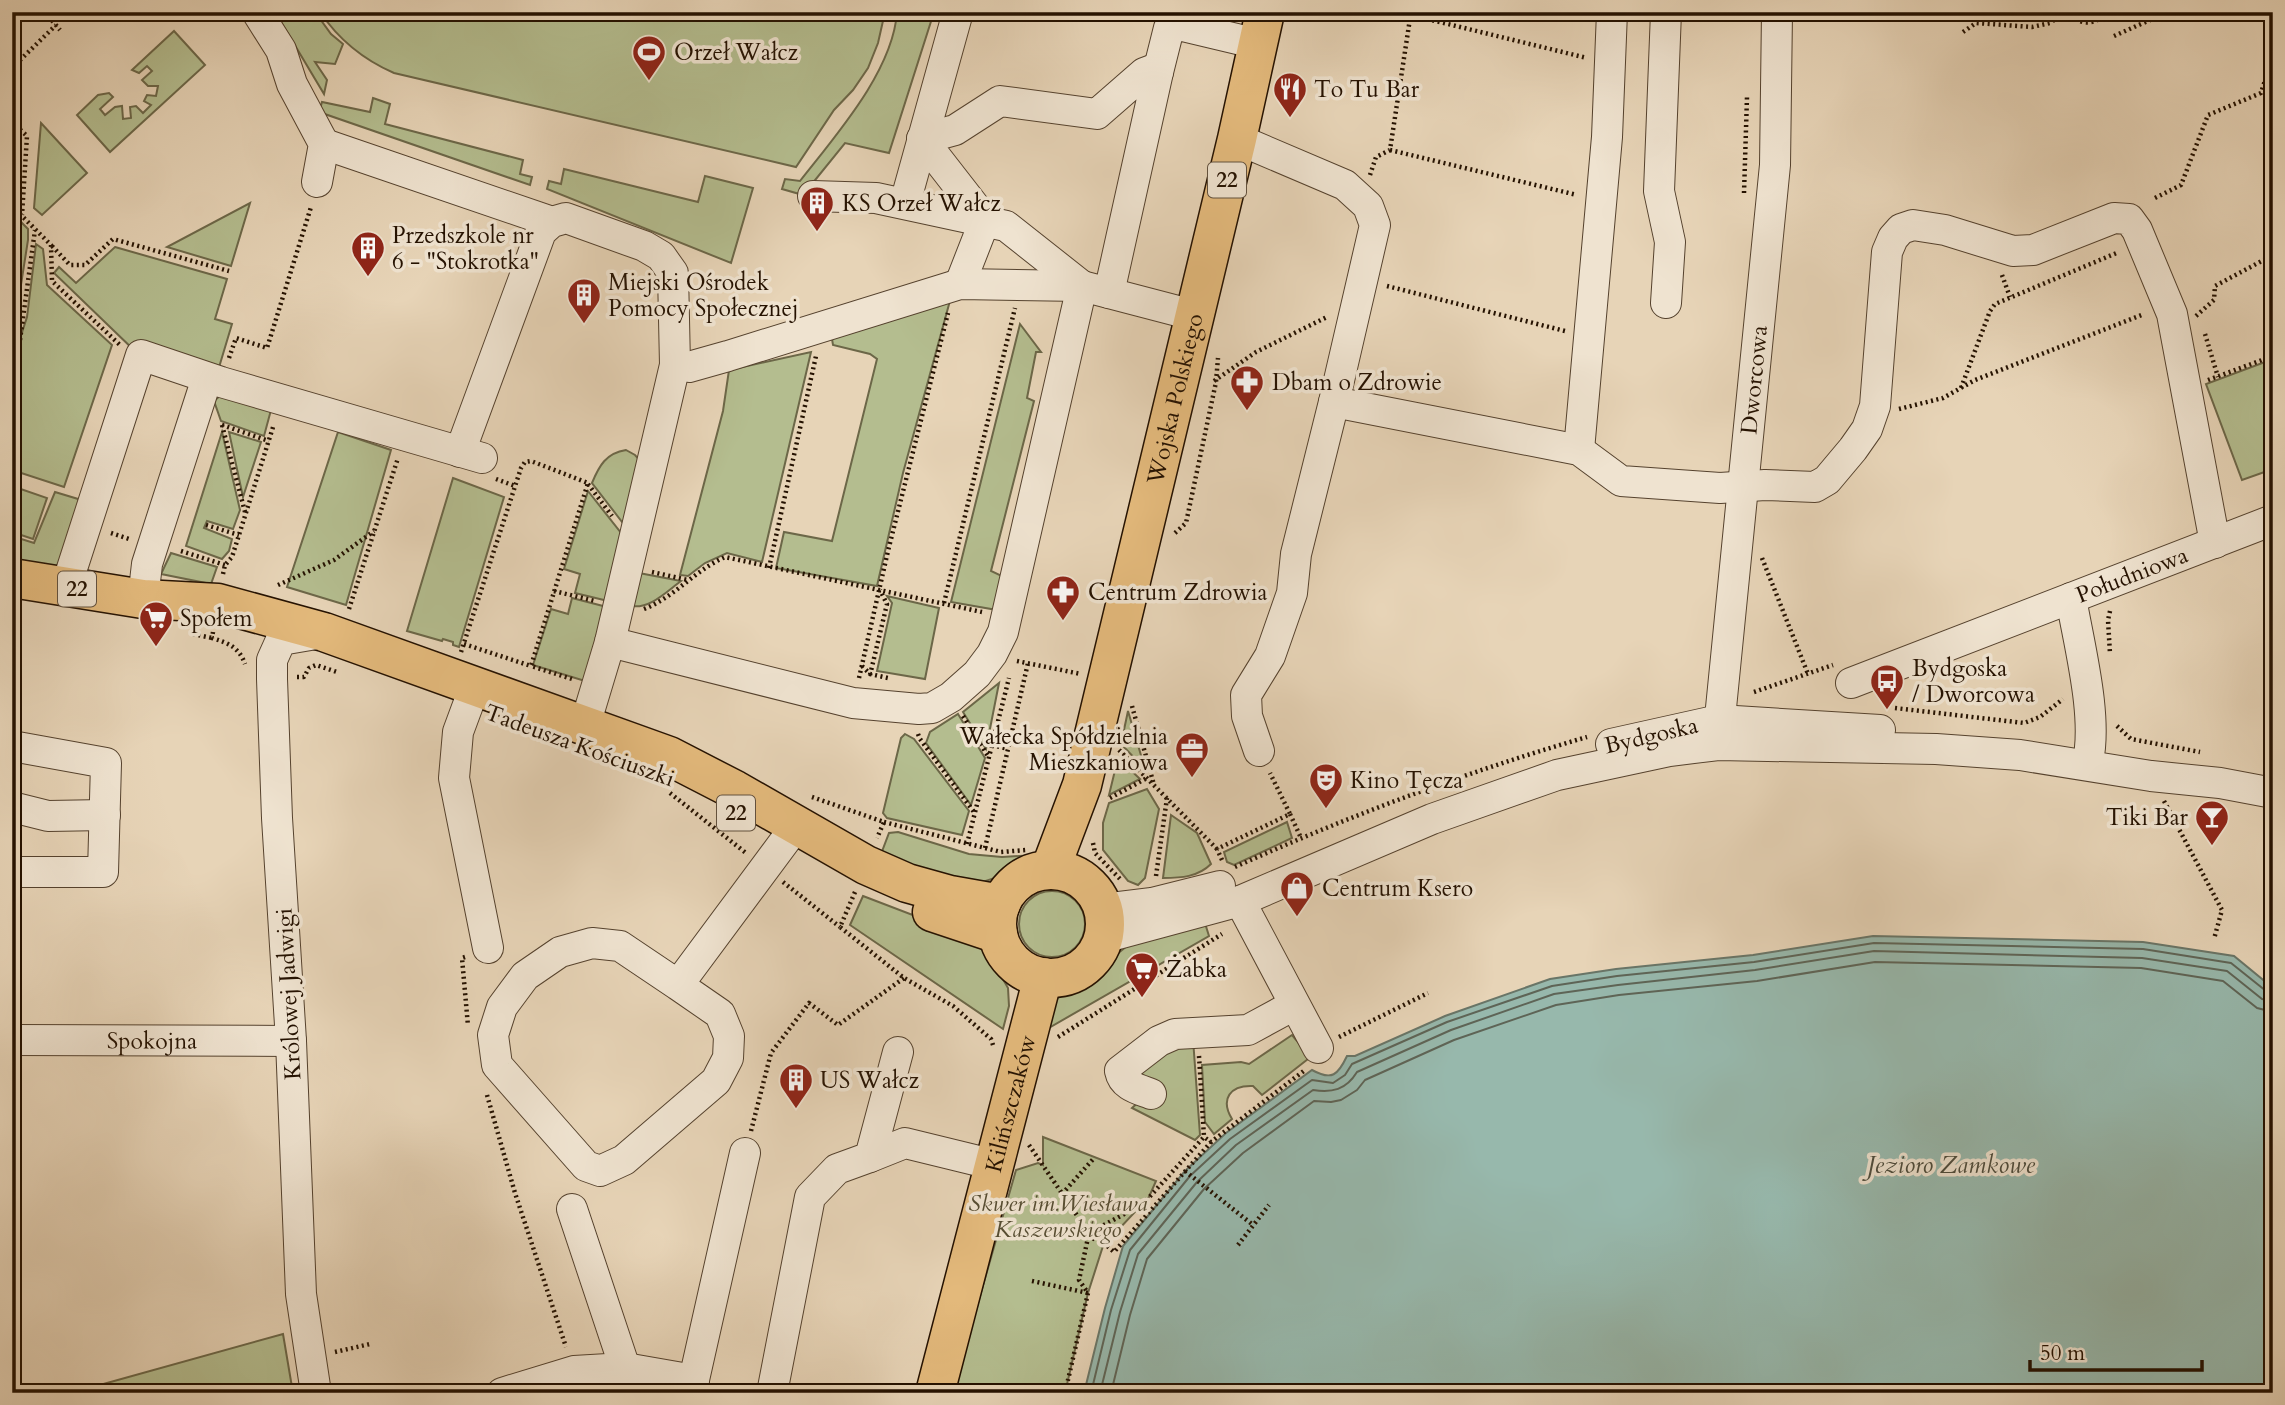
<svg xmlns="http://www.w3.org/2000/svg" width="2285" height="1405" font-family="Cardo,serif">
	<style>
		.green { fill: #b4bd8f; stroke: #6c6748; stroke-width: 2 }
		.water { fill: #97b8ac; stroke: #697567; stroke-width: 2 }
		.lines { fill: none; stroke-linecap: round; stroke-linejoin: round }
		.shore { stroke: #5e6456; stroke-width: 2 }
		.minor-casing { stroke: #55422e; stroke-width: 32 }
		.major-casing { stroke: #241100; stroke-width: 41 }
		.path { stroke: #241100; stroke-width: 4.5; stroke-dasharray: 2 3.5; stroke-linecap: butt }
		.minor { stroke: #efe3d0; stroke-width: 30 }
		.major { stroke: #e4ba7c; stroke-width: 38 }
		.labels { text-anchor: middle; stroke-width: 7; stroke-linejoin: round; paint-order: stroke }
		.shield { fill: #efe3d0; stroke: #61503e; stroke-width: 2 }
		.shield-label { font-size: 21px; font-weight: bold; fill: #241100 }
		.poi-label { font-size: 23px; fill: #241100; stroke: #efe3d0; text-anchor: start }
		.street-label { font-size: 23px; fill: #241100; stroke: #efe3d0 }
		.park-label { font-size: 23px; font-style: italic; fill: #564d32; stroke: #efe3d0 }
		.water-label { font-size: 24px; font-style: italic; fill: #4c4b3c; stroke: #efe3d0 }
	</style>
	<rect width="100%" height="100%" fill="#e7d4b7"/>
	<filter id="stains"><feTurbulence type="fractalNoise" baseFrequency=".00286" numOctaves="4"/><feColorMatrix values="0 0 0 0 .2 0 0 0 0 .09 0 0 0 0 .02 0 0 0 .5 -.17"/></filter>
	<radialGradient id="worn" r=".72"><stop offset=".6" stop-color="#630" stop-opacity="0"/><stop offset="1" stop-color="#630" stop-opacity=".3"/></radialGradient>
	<!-- green -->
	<g class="green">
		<path d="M275 12H315L331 34 343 44 335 64 315 62 327 80 324 94Z"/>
		<path d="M320 12H885L878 43 868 68 853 90 834 110 796 167 394 73C364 60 339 40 320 12Z"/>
		<path d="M897 12H934L889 153 845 143 803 195 782 189 785 179 800 181C836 135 893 71 897 12Z"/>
		<path d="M174 31 205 65 110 152 77 115 98 95 109 93 113 97 100 109 105 115 115 107 122 106 123 119 131 118 130 107 136 106 143 113 151 105 144 101 147 95 156 96 158 86H148L142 80 152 71 147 66 139 73 132 70Z"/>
		<path d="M373 98 390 104 385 124 523 160 520 174 532 177 530 185 319 112 322 102 370 112Z"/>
		<path d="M41 123 87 173 42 215 34 208Z"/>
		<path d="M564 169 698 202 705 176 753 188 731 263 547 189 549 181 561 184Z"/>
		<path d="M250 203 231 266 167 247Z"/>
		<path d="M12 213 28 229V240L12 342Z"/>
		<path d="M36 244 43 249 47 285 112 345 64 487 12 470V363L27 317Z"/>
		<path d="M115 247 227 279 215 319 232 324 217 374 137 353 54 273 59 267 76 283Z"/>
		<path d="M951 297 903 473 877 586 776 568 784 532 832 541 877 359 870 354 833 345 831 333Z"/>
		<path d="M1020 324 1041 352H1036L1027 398 1034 401 991 571 1004 577 997 610 951 602Z"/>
		<path d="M811 352 762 562 727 553 705 563 688 576 680 575 723 411 729 370Z"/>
		<path d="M2273 359V469L2242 480 2206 384Z"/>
		<path d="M221 395 271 410 264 436 221 421 214 401Z"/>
		<path d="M222 432 240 510 233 529 207 521 204 528 232 539 229 551 222 559 186 546Z"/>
		<path d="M229 432 261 442 243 497Z"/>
		<path d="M338 432 391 450 346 605 287 587Z"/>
		<path d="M626 450 635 455 644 465 629 531 592 483C599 466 606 453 626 450Z"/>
		<path d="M453 478 504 497 459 647 453 645V642L443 639 442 641 407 631Z"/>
		<path d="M12 486 47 498 33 539 12 532Z"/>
		<path d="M588 491 625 538 608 601 575 593 580 574 564 569Z"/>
		<path d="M55 492 88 502 61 576 12 566V536L34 543Z"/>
		<path d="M171 553 217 567 211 584 161 574Z"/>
		<path d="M639 573 681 581C666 592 650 609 631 606Z"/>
		<path d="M887 596 939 608 925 679 877 671 892 603Z"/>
		<path d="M572 598 607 607 585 681 533 665 551 609 568 614Z"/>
		<path d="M999 683 986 749 963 712Z"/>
		<path d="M1128 711 1145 769 1121 744Z"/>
		<path d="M958 714 985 758 971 805 926 743 930 732Z"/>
		<path d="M905 734 914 739 969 811 962 835 887 818 883 813 901 738Z"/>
		<path d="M1118 758 1140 779 1109 795Z"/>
		<path d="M1147 789 1159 809 1145 878 1138 885 1128 881 1103 850V823L1109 803Z"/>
		<path d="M1171 815 1197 833 1211 864C1198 877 1181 878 1163 878Z"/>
		<path d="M1287 822 1292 838 1234 865 1227 862 1224 852Z"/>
		<path d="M898 832 969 854 1002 857 1035 855 1020 870 967 887 878 862 889 833Z"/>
		<circle cx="1052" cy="924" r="33"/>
		<path d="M863 896 973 938 995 965 1008 988 1009 1006 1003 1029 850 925Z"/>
		<path d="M1204 920 1209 936 1047 1029 1054 1000 1095 972 1127 946Z"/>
		<path d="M1292 1035 1303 1048 1308 1059 1262 1095 1253 1086C1230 1085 1220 1099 1232 1119L1214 1134 1205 1122 1202 1065 1241 1062 1249 1064Z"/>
		<path d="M1193 1039 1200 1135 1195 1140 1132 1108 1142 1099 1133 1067Z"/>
		<path d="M1043 1137 1156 1181 1149 1197 1103 1246 1088 1293 1065 1393H955L956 1380 1016 1170 1038 1163 1043 1165Z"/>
		<path d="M283 1334 293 1393H71Z"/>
	</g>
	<!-- water -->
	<path class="water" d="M1873 936 2143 942 2234 956 2273 988V1393H1084L1105 1308 1123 1246 1185 1171 1226 1133 1312 1070C1332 1081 1338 1075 1347 1056H1355L1445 1016 1550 979 1616 969 1753 955Z"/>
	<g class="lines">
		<!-- shore -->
		<g class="shore">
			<path d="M1091 1393 1111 1310 1130 1250 1190 1176 1230 1139 1312 1080 1333 1083 1345 1075 1352 1064 1447 1022 1552 986 1617 976 1754 962 1874 943 2143 949 2231 963 2266 991 2273 992"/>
			<path d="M1100 1393 1120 1312 1138 1254 1197 1182 1236 1145 1313 1090C1332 1093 1346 1090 1357 1072L1451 1030 1554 994 1618 985 1755 970 1874 951 2142 958 2227 971 2262 999 2273 1001"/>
			<path d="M1111 1393 1130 1315 1147 1259 1204 1189 1243 1153 1314 1101 1331 1102 1341 1100 1357 1090 1365 1080 1454 1040 1556 1005 1619 995 1757 981 1875 962 2141 968 2223 981 2257 1008 2273 1012"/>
		</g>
		<!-- minor casing -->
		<g class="minor-casing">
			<g id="minor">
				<path d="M257 12 281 50 292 84 324 144 317 182"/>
				<path d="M1666 12 1659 191 1670 242 1666 303"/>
				<path d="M1158 72 1169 28 1174 24 1258 44"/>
				<path d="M922 139 955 130 1000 101 1097 114 1144 73 1152 70 1158 72 1109 293"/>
				<path d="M922 139 985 220"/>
				<path d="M1237 139 1345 185 1368 206 1375 225 1334 402 1579 450 1621 481 1720 488 1765 485 1815 487 1827 480 1853 449 1867 429 1875 406 1887 252 1893 238 1901 229 1913 225 1945 230 2013 251 2033 250 2114 218 2129 219 2137 230 2172 314 2215 543"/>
				<path d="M324 144 552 222"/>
				<path d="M813 196 876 198 1006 226 1082 286"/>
				<path d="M905 203 958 12"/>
				<path d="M960 284 985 220"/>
				<path d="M675 365 689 367 728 356 960 284 1082 286 1193 315"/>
				<path d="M1579 450 1607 137 1612 12"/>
				<path d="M460 452 541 232 552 222 566 218 644 246 661 256 673 273 675 365 610 642 585 725"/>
				<path d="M66 587 141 355 221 382 482 458"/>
				<path d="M2071 598C2079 645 2099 720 2087 765"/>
				<path d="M143 599 147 564 207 378"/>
				<path d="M610 642 853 703 919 709 932 708 951 697 977 674 992 654 1003 632 1082 286"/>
				<path id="s1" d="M1851 683 2273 520"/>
				<path d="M475 686 458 732 454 778 488 948"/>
				<path id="s2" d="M1718 738 1775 165 1777 12"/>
				<path d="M1611 744 1719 720 1880 730"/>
				<path d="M12 746 106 763 103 872H12V870"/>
				<path d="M1259 751 1247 716 1246 695 1270 656 1292 593 1296 554 1334 402"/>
				<path d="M12 807 48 816 105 815"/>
				<path d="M1240 901 1318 1048"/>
				<path d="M1103 909 1152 903 1220 886"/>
				<path d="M1103 938 1240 901 1432 819 1557 775 1669 751 1718 745 1936 749 2020 755 2151 776 2220 783 2273 793"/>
				<path d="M678 985 720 1014 729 1036 728 1058 716 1081 624 1160 600 1171 586 1166 497 1065 493 1035 502 1007 525 976 560 952 592 943 620 946 678 985 796 826"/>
				<path id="s3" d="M12 1040 291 1041"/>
				<path d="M1151 1094C1138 1089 1123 1086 1120 1071L1159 1041 1175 1034 1248 1030 1294 1005"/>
				<path d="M870 1157 905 1143 995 1165"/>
				<path d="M572 1209 625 1368"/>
				<path d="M316 1393 301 1294 291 1041 277 818 272 679V660L281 640 322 633"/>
				<path d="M502 1393 574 1371 625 1368 694 1380"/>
				<path d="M691 1393 745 1153"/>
				<path d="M772 1393 810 1197 837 1169 870 1157 898 1052"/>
			</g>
		</g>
		<!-- major casing -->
		<g class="major-casing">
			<g id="major">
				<path d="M12 578 143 599 218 603 324 632 669 756 735 790 866 865 907 883 950 895 1001 904"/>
				<path id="s4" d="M1050 870 1082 785 1237 139 1265 12"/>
				<circle cx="1051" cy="924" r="54"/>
				<path d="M932 912 998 934"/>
				<path id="s5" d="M935 1393 1043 977"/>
			</g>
		</g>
		<!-- path -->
		<g class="path">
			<path d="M45 12 60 30"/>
			<path d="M2067 12C2080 26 2095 26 2107 12"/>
			<path d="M1411 15 1587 58"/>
			<path d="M12 25 20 12"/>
			<path d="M1963 32 1976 23 2032 27 2050 23 2065 12"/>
			<path d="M2114 36 2168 12"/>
			<path d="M12 68 56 25"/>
			<path d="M12 122 27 136 22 215"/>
			<path d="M1390 150 1577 195"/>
			<path d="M1370 175 1376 157 1390 150 1411 12"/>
			<path d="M1744 193 1747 97"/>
			<path d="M2155 198 2181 185 2208 115 2261 93 2273 55"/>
			<path d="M12 206 51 245 52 281 120 345"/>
			<path d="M52 246 70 265H85L113 239 229 271"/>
			<path d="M2002 275 2010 297"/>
			<path d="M1387 286 1565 331"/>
			<path d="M2196 316 2214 300 2215 286 2273 255"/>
			<path d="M2205 334 2218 377"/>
			<path d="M20 340 35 230"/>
			<path d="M229 358 236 338 267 348 311 207"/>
			<path d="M2208 380 2273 356"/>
			<path d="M1214 381 1256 352 1327 317"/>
			<path d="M1961 388 1990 311 1995 304 2119 252"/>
			<path d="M1899 409 1943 398 1975 380 2144 314"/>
			<path d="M222 425 245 512"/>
			<path d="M222 425 269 441"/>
			<path d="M496 479 515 486"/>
			<path d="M588 484 612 516"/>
			<path d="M206 525 239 535"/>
			<path d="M111 533 129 539"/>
			<path d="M1175 533 1186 523 1216 382 1218 358"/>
			<path d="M181 551 225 565"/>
			<path d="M1762 558 1808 674"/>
			<path d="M769 568 816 356"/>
			<path d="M652 572 688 580"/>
			<path d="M223 574 225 565 232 557 274 424"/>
			<path d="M278 585 334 560 374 531"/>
			<path d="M554 591 595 601"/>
			<path d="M944 603 1015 308"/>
			<path d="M349 609 398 458"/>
			<path d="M644 609C675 597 695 570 725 557L982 612"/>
			<path d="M2110 611 2108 620 2110 654"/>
			<path d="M213 632 212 638C228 643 239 647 245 664"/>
			<path d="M193 634 212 638"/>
			<path d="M464 644 531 666"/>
			<path d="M461 652 521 468 525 462 531 461 588 483 531 666 572 679"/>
			<path d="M1017 661 1081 674"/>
			<path d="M862 666 870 674 888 678"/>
			<path d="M870 675 887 604 880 590"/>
			<path d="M297 677H304L309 668 316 665 337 672"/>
			<path d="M859 678 888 551 948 313"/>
			<path d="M1754 692 1833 665"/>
			<path d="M1132 706 1154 785"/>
			<path d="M1895 708 2024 723 2040 717 2063 699"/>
			<path d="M963 716 988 756"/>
			<path d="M2117 726 2131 739 2200 752"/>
			<path d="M918 734 920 739 974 812"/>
			<path d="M992 745 1008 749"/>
			<path d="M1119 750 1217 849"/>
			<path d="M670 793 746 853"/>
			<path d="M812 797 884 822 877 838"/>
			<path d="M1110 798 1147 778"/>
			<path d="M2164 801 2222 910 2214 939"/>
			<path d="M1290 814 1301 838"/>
			<path d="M884 822 1001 852 1026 850"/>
			<path d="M1093 843 1095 853 1121 880"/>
			<path d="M967 844 1009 678"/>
			<path d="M985 848 1028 663"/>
			<path d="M1222 860 1217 849 1290 814 1270 773"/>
			<path d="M1235 867C1349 816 1466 772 1587 737"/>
			<path d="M1156 876 1167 798"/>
			<path d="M783 882 840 927"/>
			<path d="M855 892 840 927 904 978 953 1006 991 1039 993 1045"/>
			<path d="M465 957 462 958 468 1026"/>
			<path d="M1058 1037 1222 934"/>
			<path d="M1339 1037 1428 993"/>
			<path d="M1199 1056 1204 1137"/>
			<path d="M487 1095 515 1193 566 1347"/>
			<path d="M751 1131 771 1053 809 1003 838 1025 904 978"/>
			<path d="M1029 1145 1089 1233 1079 1280 1088 1293 1065 1393"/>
			<path d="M1185 1171 1253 1225"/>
			<path d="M1062 1194 1095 1157"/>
			<path d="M1089 1233 1143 1204 1204 1137 1211 1142 1305 1070"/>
			<path d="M1088 1236 1105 1244 1114 1252 1211 1142"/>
			<path d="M1238 1245 1269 1205"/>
			<path d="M1032 1281 1088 1293"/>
			<path d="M335 1352 370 1344"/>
			<path d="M1005 1393V1392"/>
		</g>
		<!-- minor -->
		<use href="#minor" class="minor"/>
		<!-- major -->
		<use href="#major" class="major"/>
	</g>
	<!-- icons -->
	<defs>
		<g id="stadium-pin" transform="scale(1.75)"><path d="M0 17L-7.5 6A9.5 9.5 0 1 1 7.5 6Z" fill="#8f2418" stroke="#efe3d0"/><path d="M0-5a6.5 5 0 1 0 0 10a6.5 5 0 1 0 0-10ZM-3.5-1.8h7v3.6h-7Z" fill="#fff"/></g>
		<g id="restaurant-pin" transform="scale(1.75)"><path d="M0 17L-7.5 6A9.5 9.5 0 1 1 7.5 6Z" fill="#8f2418" stroke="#efe3d0"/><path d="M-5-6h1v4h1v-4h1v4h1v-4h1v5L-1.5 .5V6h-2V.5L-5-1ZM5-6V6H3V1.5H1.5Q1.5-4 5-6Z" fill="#fff"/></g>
		<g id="building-pin" transform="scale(1.75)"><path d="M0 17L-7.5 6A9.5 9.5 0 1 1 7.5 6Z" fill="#8f2418" stroke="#efe3d0"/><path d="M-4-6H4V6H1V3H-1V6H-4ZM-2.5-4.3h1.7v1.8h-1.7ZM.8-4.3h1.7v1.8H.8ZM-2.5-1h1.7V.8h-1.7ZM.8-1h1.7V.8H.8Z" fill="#fff"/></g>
		<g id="pharmacy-pin" transform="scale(1.75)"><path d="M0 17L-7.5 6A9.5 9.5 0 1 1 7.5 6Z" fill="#8f2418" stroke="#efe3d0"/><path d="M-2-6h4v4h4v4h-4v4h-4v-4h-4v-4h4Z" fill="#fff"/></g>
		<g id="supermarket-pin" transform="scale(1.75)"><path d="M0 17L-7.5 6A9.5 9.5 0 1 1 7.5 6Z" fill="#8f2418" stroke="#efe3d0"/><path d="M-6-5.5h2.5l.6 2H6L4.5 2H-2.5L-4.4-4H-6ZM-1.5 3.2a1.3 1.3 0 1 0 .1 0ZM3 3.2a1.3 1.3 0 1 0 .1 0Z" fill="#fff"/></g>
		<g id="bus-pin" transform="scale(1.75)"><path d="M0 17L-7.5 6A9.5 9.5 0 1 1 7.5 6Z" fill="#8f2418" stroke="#efe3d0"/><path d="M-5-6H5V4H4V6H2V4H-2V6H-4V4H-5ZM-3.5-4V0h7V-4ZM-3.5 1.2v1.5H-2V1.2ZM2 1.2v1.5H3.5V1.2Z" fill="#fff"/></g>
		<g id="office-pin" transform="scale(1.75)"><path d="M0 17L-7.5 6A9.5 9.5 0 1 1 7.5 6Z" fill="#8f2418" stroke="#efe3d0"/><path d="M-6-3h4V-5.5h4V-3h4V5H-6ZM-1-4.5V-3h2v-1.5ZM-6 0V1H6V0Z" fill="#fff"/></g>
		<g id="theatre-pin" transform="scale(1.75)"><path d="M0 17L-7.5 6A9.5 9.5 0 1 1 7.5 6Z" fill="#8f2418" stroke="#efe3d0"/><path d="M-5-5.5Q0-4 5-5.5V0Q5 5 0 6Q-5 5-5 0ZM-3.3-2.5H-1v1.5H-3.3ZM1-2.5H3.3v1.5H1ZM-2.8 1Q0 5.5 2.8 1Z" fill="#fff"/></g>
		<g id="bar-pin" transform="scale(1.75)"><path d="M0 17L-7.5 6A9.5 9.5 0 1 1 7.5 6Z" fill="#8f2418" stroke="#efe3d0"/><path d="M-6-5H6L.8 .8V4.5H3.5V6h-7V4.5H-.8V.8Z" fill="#fff"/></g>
		<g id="shop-pin" transform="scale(1.75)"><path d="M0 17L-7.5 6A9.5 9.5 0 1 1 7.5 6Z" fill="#8f2418" stroke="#efe3d0"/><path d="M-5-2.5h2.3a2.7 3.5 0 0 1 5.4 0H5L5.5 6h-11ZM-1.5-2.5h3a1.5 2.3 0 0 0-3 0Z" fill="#fff"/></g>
	</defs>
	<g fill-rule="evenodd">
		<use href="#stadium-pin" x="649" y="52"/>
		<use href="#restaurant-pin" x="1290" y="89"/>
		<use href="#building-pin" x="817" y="203"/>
		<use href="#building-pin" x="368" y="248"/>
		<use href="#building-pin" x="584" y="295"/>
		<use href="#pharmacy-pin" x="1247" y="382"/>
		<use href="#pharmacy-pin" x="1063" y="592"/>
		<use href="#supermarket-pin" x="156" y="618"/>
		<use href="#bus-pin" x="1887" y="681"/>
		<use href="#office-pin" x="1192" y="749"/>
		<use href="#theatre-pin" x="1326" y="780"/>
		<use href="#bar-pin" x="2212" y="817"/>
		<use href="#shop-pin" x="1297" y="888"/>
		<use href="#supermarket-pin" x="1142" y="969"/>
		<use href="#building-pin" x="796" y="1080"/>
	</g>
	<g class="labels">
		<!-- shield labels -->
		<g class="shield">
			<rect x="1208" y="162.5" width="38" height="35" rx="5"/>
			<rect x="58" y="571.5" width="38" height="35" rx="5"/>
			<rect x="717" y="795.5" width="38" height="35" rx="5"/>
		</g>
		<g class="shield-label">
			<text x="1227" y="187">22</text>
			<text x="77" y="596">22</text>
			<text x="736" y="820">22</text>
		</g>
		<!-- poi labels -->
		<g class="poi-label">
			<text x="674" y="60">Orzeł Wałcz</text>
			<text x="1314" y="97">To Tu Bar</text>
			<text x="842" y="211">KS Orzeł Wałcz</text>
			<text x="392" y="243">Przedszkole nr<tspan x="392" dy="26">6 - "Stokrotka"</tspan></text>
			<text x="608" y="290">Miejski Ośrodek<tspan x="608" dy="26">Pomocy Społecznej</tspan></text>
			<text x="1272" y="390">Dbam o Zdrowie</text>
			<text x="1088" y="600">Centrum Zdrowia</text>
			<text x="180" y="626">Społem</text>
			<text x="1912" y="676">Bydgoska<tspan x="1912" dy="26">/ Dworcowa</tspan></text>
			<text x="1168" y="744" text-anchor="end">Wałecka Spółdzielnia<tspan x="1168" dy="26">Mieszkaniowa</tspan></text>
			<text x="1350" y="788">Kino Tęcza</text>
			<text x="2188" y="825" text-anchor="end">Tiki Bar</text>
			<text x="1322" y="896">Centrum Ksero</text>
			<text x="1166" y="977">Żabka</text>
			<text x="820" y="1088">US Wałcz</text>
		</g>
		<!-- street labels -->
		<g class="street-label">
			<text dy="8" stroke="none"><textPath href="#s2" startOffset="360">Dworcowa</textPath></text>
			<text dy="8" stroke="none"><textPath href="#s4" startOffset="488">Wojska Polskiego</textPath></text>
			<text dy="8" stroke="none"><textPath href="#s1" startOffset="301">Południowa</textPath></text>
			<text transform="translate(1651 735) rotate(-13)" y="8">Bydgoska</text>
			<text transform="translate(580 745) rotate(20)" y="8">Tadeusza Kościuszki</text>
			<text transform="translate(288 994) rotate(-93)" y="8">Królowej Jadwigi</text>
			<text dy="8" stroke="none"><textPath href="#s3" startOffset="140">Spokojna</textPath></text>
			<text dy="8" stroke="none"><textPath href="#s5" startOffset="299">Kilińszczaków</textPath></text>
		</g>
		<!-- park labels -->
		<g class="park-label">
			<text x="1058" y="1211">Skwer im.Wiesława<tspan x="1058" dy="26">Kaszewskiego</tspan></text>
		</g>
		<!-- water labels -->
		<g class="water-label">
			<text x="1951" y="1173">Jezioro Zamkowe</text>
		</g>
	</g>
	<!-- margin -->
	<rect width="2285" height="1405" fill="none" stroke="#e7d4b7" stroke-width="42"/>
	<rect x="14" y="14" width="2257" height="1377" fill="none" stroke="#241100" stroke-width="3.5"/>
	<rect x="21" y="21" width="2243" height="1363" fill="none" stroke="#241100" stroke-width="2"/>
	<!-- scale -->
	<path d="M2030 1360v10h172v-10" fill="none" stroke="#241100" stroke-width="3.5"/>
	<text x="2040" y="1360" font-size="21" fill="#241100" stroke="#efe3d0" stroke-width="5" paint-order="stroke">50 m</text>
	<rect width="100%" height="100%" filter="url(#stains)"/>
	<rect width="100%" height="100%" fill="url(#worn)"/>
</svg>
